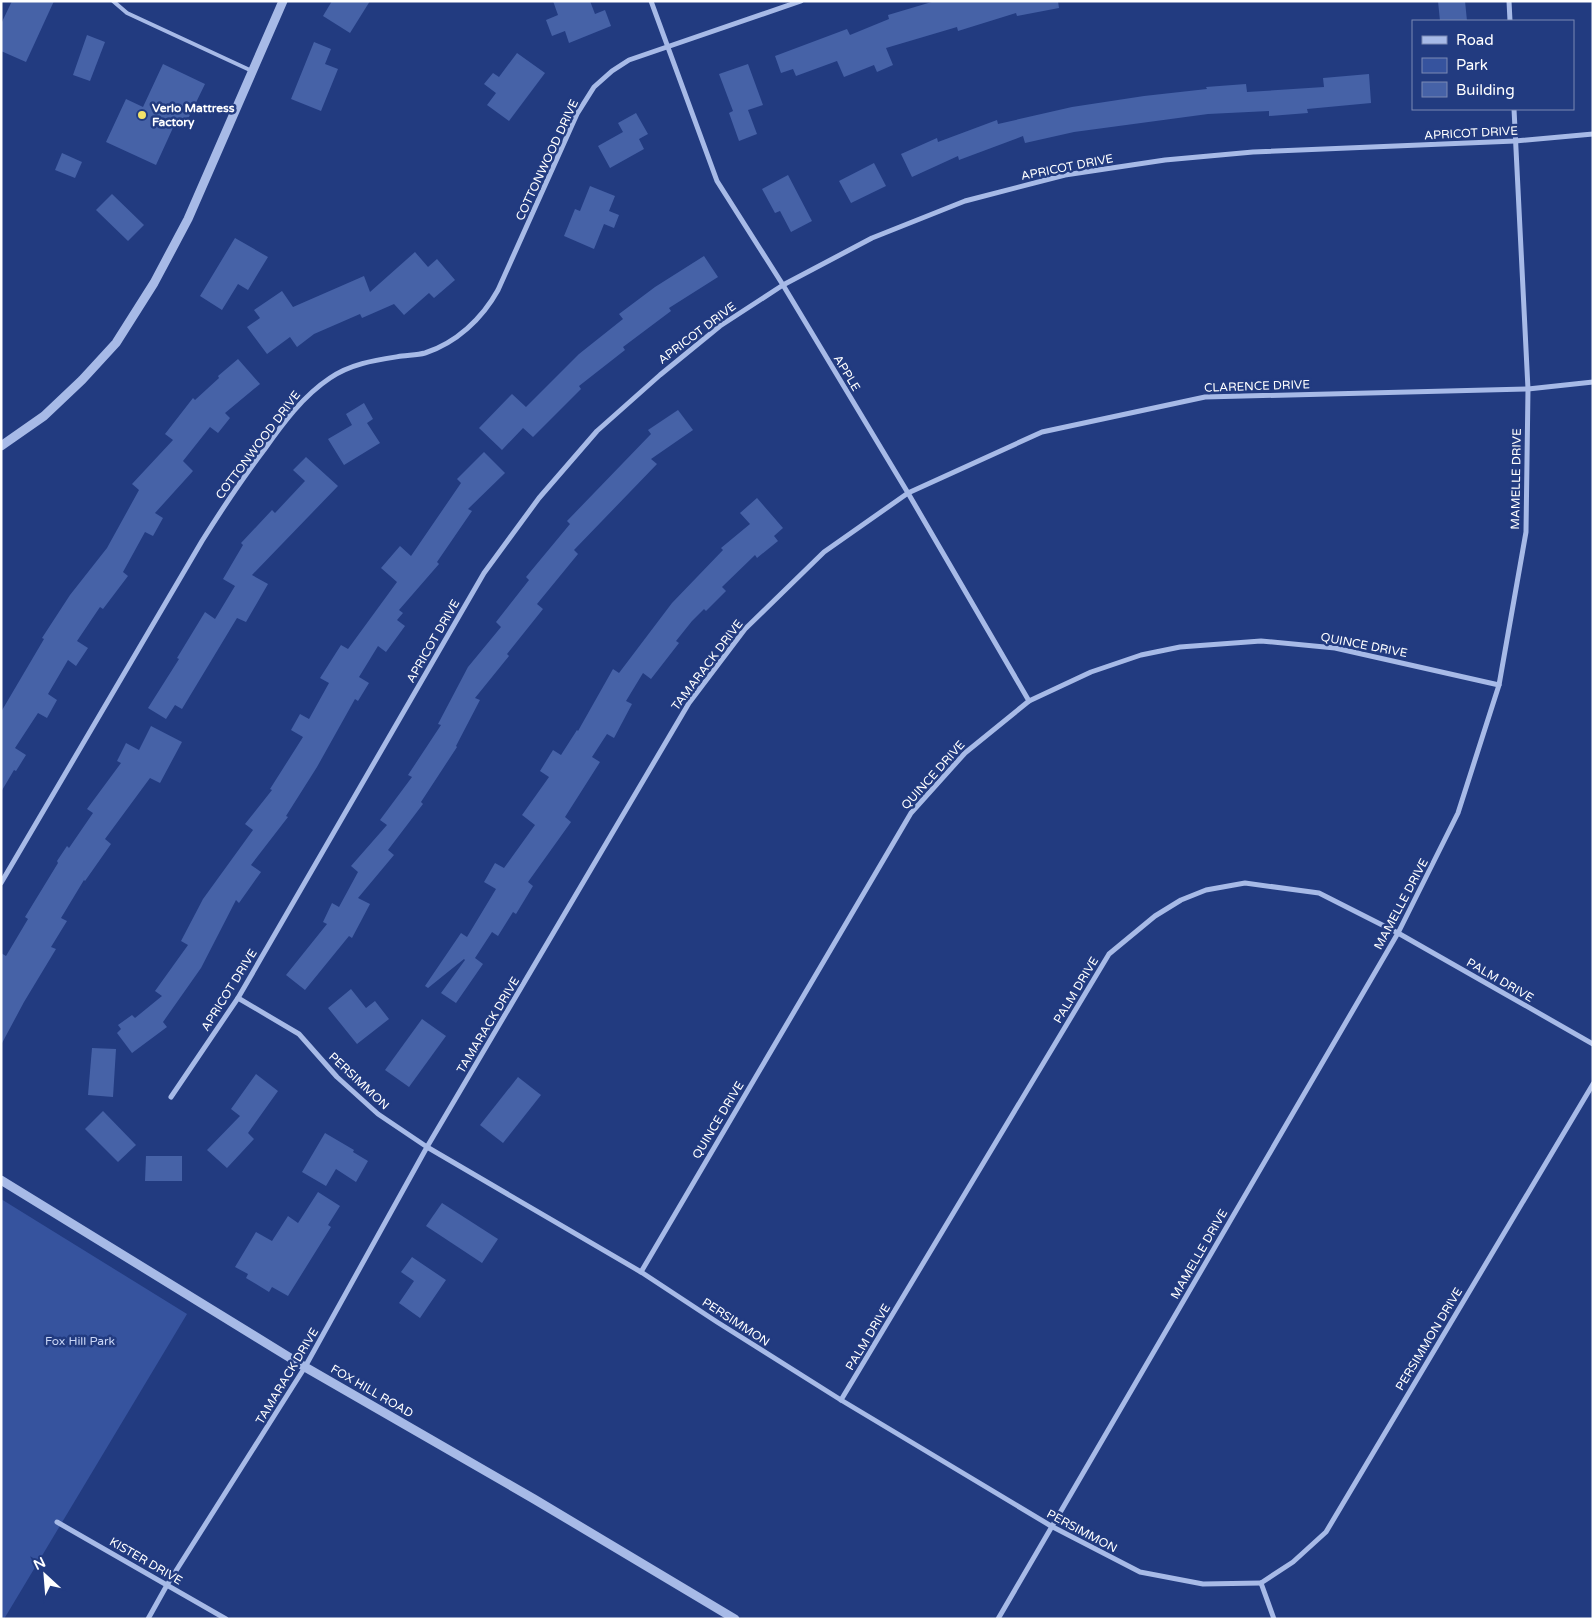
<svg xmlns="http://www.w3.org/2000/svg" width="1594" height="1620" font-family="'Varela Round',sans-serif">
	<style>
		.green { fill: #36539e }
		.building { fill: #4662a7 }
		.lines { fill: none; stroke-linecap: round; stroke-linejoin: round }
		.service { stroke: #a7bae7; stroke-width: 4 }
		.minor { stroke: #a7bae7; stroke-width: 5 }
		.tertiary { stroke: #a7bae7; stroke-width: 9 }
		.poi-dot { fill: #f3e269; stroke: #223b80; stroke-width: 2 }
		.labels { text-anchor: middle; stroke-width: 5; stroke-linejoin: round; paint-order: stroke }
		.poi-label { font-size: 12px; font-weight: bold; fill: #fff; stroke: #223b80; text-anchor: start }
		.street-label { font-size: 12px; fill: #fff; stroke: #223b80 }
		.park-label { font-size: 12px; fill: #cbd7f6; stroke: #223b80 }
	</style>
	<rect width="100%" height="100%" fill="#223b80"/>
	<!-- green -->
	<path class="green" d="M1 1199 187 1314 4 1619H1Z"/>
	<!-- building -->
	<g class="building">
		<path d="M12 1H54L26 62 1 51V24Z"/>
		<path d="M332 1H370L350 33 323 16Z"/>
		<path d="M553 1H590L595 14 605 10 611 26 569 43 565 31 552 36 546 20 558 15Z"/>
		<path d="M935 1H1058L1059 8 1017 16 1016 13 958 31 957 27 886 48 893 65 877 72 874 65 844 77 837 61 796 76 793 69 781 73 775 56 847 29 850 35 889 19 888 15Z"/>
		<path d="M1438 1H1465L1467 21H1440Z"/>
		<path d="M87 35 105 42 90 81 73 75Z"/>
		<path d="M314 42 331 49 325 64 338 69 321 111 291 99Z"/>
		<path d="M517 53 545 73 509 121 487 105 496 93 484 84 493 73 499 77Z"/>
		<path d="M163 64 205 84 186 123 177 119 156 165 106 142 126 99 143 107Z"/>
		<path d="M748 64 763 105 748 110 757 134 739 141 729 113 733 111 719 74Z"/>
		<path d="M1369 74 1371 103 1307 109 1308 113 1269 116V111L1208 114 1074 132 1025 143 1023 136 959 160 958 156 912 177 901 154 937 138 938 142 997 120 998 124 1072 107 1144 96 1207 89 1206 87 1246 84 1247 92 1324 87 1323 78Z"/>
		<path d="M636 113 648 134 639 139 644 149 610 168 598 146 623 132 618 123Z"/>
		<path d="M62 153 82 162 75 178 55 170Z"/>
		<path d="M874 163 886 186 851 203 839 181Z"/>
		<path d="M788 175 812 221 791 232 780 211 775 213 762 189Z"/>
		<path d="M590 186 615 196 609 211 619 215 614 228 604 224 594 249 564 236 575 209 580 211Z"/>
		<path d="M112 194 144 225 128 241 96 210Z"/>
		<path d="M235 238 268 257 248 290 238 284 222 310 200 296Z"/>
		<path d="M415 252 428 267 437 259 455 280 434 298 429 293 404 315 394 304 362 318 360 314 314 334 297 347 290 337 267 354 247 327 260 318 254 310 282 291 293 307 364 276 370 292Z"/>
		<path d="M704 256 718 277 669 308 671 311 623 347 625 350 579 386 581 389 533 437 523 428 502 450 479 428 512 394 526 407 579 354 623 319 619 314 655 287Z"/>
		<path d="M238 359 260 384 225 413 230 418 218 433 210 427 183 461 193 471 155 513 163 518 153 536 145 532 123 572 128 576 103 609 100 607 77 641 88 648 76 666 68 660 48 694 57 700 47 718 38 713 15 748 26 755 16 771 14 770 1 792V712L44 639 42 638 70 595 107 548 139 490 132 484 173 440 165 434 193 398 195 400 219 378 218 376Z"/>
		<path d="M364 403 373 419 367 423 380 443 344 465 328 439 352 425 346 414Z"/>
		<path d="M678 410 693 430 651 459 657 464 574 550 578 554 537 604 543 609 507 654 509 656 475 698 480 700 456 746 457 747 421 802 423 804 388 850 394 855 358 898 370 904 352 938 349 936 305 990 286 975 327 924 323 922 332 903 339 907 358 872 351 866 387 825 380 820 412 777 408 775 441 725 438 724 468 667 501 627 496 622 529 580 526 577 570 524 567 521 651 434 648 430Z"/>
		<path d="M484 452 505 473 468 509 472 511 437 562 439 564 399 610 403 613 397 620 405 626 386 652 378 646 359 677 369 683 358 701 355 699 317 767 286 816 288 817 251 865 261 872 239 903 236 900 201 968 163 1022 167 1027 132 1053 117 1033 121 1029 118 1025 132 1015 135 1018 162 996 155 991 188 945 181 941 203 899 253 830 245 824 272 790 270 789 303 737 291 730 300 714 309 719 329 683 320 678 341 645 348 649 397 582 381 568 400 546 411 556 461 483 457 479Z"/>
		<path d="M306 457 338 486 252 575 268 584 246 622 237 618 182 709 175 705 166 719 148 708 179 659 177 658 205 612 215 619 235 586 223 579 243 545 241 543 272 510 275 513 305 481 293 470Z"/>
		<path d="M757 498 783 528 774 536 778 541 757 558 755 555 722 587 726 591 706 611 704 609 692 621 676 641 679 643 651 679 643 673 626 701 632 704 614 738 607 734 592 757 600 762 565 817 571 822 528 882 533 886 516 914 513 912 498 936 492 932 475 958 483 964 456 1003 441 993 465 960 464 959 428 988 425 986 461 933 467 937 496 889 484 882 495 863 504 868 535 825 522 815 549 777 540 771 553 750 561 755 577 730 578 731 613 669 619 673 672 603 723 550 721 548 750 524 740 513Z"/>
		<path d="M151 726 182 742 160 783 150 778 105 839 111 844 85 881 84 880 61 918 67 921 51 947 56 949 24 1002 1 1045V953L6 956 28 919 25 917 58 863 57 861 67 846 69 848 93 813 87 809 121 763 117 761 126 743 139 750Z"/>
		<path d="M351 989 366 1008 375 1001 389 1019 357 1044 328 1008Z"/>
		<path d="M422 1019 446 1036 409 1087 385 1070Z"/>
		<path d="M92 1048 116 1049 113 1097 88 1095Z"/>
		<path d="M256 1074 278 1091 248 1133 254 1139 227 1168 207 1150 240 1116 231 1109Z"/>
		<path d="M518 1077 541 1095 503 1143 480 1125Z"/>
		<path d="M103 1111 136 1145 118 1162 85 1129Z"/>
		<path d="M325 1133 354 1150 353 1152 368 1161 356 1182 336 1169 326 1186 302 1172Z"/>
		<path d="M146 1156H182V1181H145Z"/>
		<path d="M318 1192 340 1206 328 1225 331 1227 288 1296 272 1287 269 1292 246 1278 248 1274 235 1267 256 1232 272 1241 288 1216 298 1223Z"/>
		<path d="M442 1203 498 1239 482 1263 426 1226Z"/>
		<path d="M412 1257 446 1280 420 1318 399 1303 414 1281 401 1272Z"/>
	</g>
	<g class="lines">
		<!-- service -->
		<path class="service" d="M113 1 127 13 252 71"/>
		<!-- minor -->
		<g class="minor">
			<path d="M651 1 717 181 783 285 908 493 1029 701"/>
			<path d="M1509 1 1510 21"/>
			<path d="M1 883 202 541C222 509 242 479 264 450 283 423 303 396 330 378 352 363 377 360 402 356 410 355 418 355 425 353 456 343 482 319 498 290L577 114 594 87 612 71 629 60 801 1"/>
			<path d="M238 998 299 1034 337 1077 378 1114 427 1147 641 1272 717 1322 841 1400 1051 1526 1140 1572 1203 1584 1261 1583"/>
			<path d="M171 1097 238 998 484 573 539 498 597 431 660 375 720 326 783 285 872 238 965 201 1065 175 1165 160 1253 152 1515 141 1593 134"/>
			<path d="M641 1272 911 813 965 753 1029 701 1091 672 1141 655 1180 647 1261 641 1335 648 1499 685"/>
			<path d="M841 1400 1109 954 1155 916 1181 900 1206 890 1245 883 1319 893 1398 933 1593 1044"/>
			<path d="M57 1522 226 1619"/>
			<path d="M1261 1583 1293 1562 1326 1532 1593 1084"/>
			<path d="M1261 1583 1274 1619"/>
			<path d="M148 1619 167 1585 305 1367 427 1147 689 703 745 629 824 552 908 493 1042 432 1205 397 1528 389 1593 382"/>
			<path d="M998 1619 1398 933 1458 813 1499 685 1526 532 1528 389 1514 109"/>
		</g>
		<!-- tertiary -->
		<g class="tertiary">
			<path d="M1 446 44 416 82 380 116 343 154 283 188 219 283 1"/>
			<path d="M1 1180 305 1367 534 1499 735 1619"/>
		</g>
	</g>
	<!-- markers -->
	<circle class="poi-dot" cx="142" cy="115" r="5"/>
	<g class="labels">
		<!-- poi labels -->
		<g class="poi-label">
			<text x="152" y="112">Verlo Mattress<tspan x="152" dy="14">Factory</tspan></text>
		</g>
		<!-- street labels -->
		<g class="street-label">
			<text transform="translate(1471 133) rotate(-3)" y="4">APRICOT DRIVE</text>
			<text transform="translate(547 160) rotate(-65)" y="4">COTTONWOOD DRIVE</text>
			<text transform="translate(1067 167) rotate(-11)" y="4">APRICOT DRIVE</text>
			<text transform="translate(697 333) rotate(-37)" y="4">APRICOT DRIVE</text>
			<text transform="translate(847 373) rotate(59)" y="4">APPLE</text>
			<text transform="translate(1257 386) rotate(-2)" y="4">CLARENCE DRIVE</text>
			<text transform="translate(258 445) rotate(-53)" y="4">COTTONWOOD DRIVE</text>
			<text transform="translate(1516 479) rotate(-89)" y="4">MAMELLE DRIVE</text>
			<text transform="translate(433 641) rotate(-60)" y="4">APRICOT DRIVE</text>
			<text transform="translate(1364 645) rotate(11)" y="4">QUINCE DRIVE</text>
			<text transform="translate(707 665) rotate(-53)" y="4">TAMARACK DRIVE</text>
			<text transform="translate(933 775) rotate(-48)" y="4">QUINCE DRIVE</text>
			<text transform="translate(1401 904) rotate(-62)" y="4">MAMELLE DRIVE</text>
			<text transform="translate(1500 980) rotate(30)" y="4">PALM DRIVE</text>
			<text transform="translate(229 990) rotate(-58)" y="4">APRICOT DRIVE</text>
			<text transform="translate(1076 990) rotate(-59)" y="4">PALM DRIVE</text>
			<text transform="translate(488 1025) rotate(-59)" y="4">TAMARACK DRIVE</text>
			<text transform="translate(359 1081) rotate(43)" y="4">PERSIMMON</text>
			<text transform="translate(718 1120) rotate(-59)" y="4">QUINCE DRIVE</text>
			<text transform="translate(1199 1254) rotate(-60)" y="4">MAMELLE DRIVE</text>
			<text transform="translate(736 1322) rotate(33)" y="4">PERSIMMON</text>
			<text transform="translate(868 1337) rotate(-59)" y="4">PALM DRIVE</text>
			<text transform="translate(1429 1339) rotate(-59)" y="4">PERSIMMON DRIVE</text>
			<text transform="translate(287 1376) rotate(-59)" y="4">TAMARACK DRIVE</text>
			<text transform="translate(372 1391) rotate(30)" y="4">FOX HILL ROAD</text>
			<text transform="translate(1082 1531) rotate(28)" y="4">PERSIMMON</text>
			<text transform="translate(146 1561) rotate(30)" y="4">KISTER DRIVE</text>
		</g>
		<!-- park labels -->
		<g class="park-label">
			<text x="80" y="1345">Fox Hill Park</text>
		</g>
	</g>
	<!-- border -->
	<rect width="1594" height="1620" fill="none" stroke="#ffffff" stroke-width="5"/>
	<!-- legend -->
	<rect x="1412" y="20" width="162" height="90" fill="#223b80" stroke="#7a89b3"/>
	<rect x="1422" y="36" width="25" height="8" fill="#a7bae7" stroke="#7a89b3"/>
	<text x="1456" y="45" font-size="15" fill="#ffffff">Road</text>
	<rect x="1422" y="58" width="25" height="15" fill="#36539e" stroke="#7a89b3"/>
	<text x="1456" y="70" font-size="15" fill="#ffffff">Park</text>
	<rect x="1422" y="82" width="25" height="15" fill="#4662a7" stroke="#7a89b3"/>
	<text x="1456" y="95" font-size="15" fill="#ffffff">Building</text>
	<!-- north arrow -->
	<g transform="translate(45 1575) rotate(334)" stroke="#223b80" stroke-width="4" paint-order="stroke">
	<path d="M0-4L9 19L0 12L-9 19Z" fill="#ffffff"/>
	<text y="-8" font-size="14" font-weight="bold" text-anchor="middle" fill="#ffffff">N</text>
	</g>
</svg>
